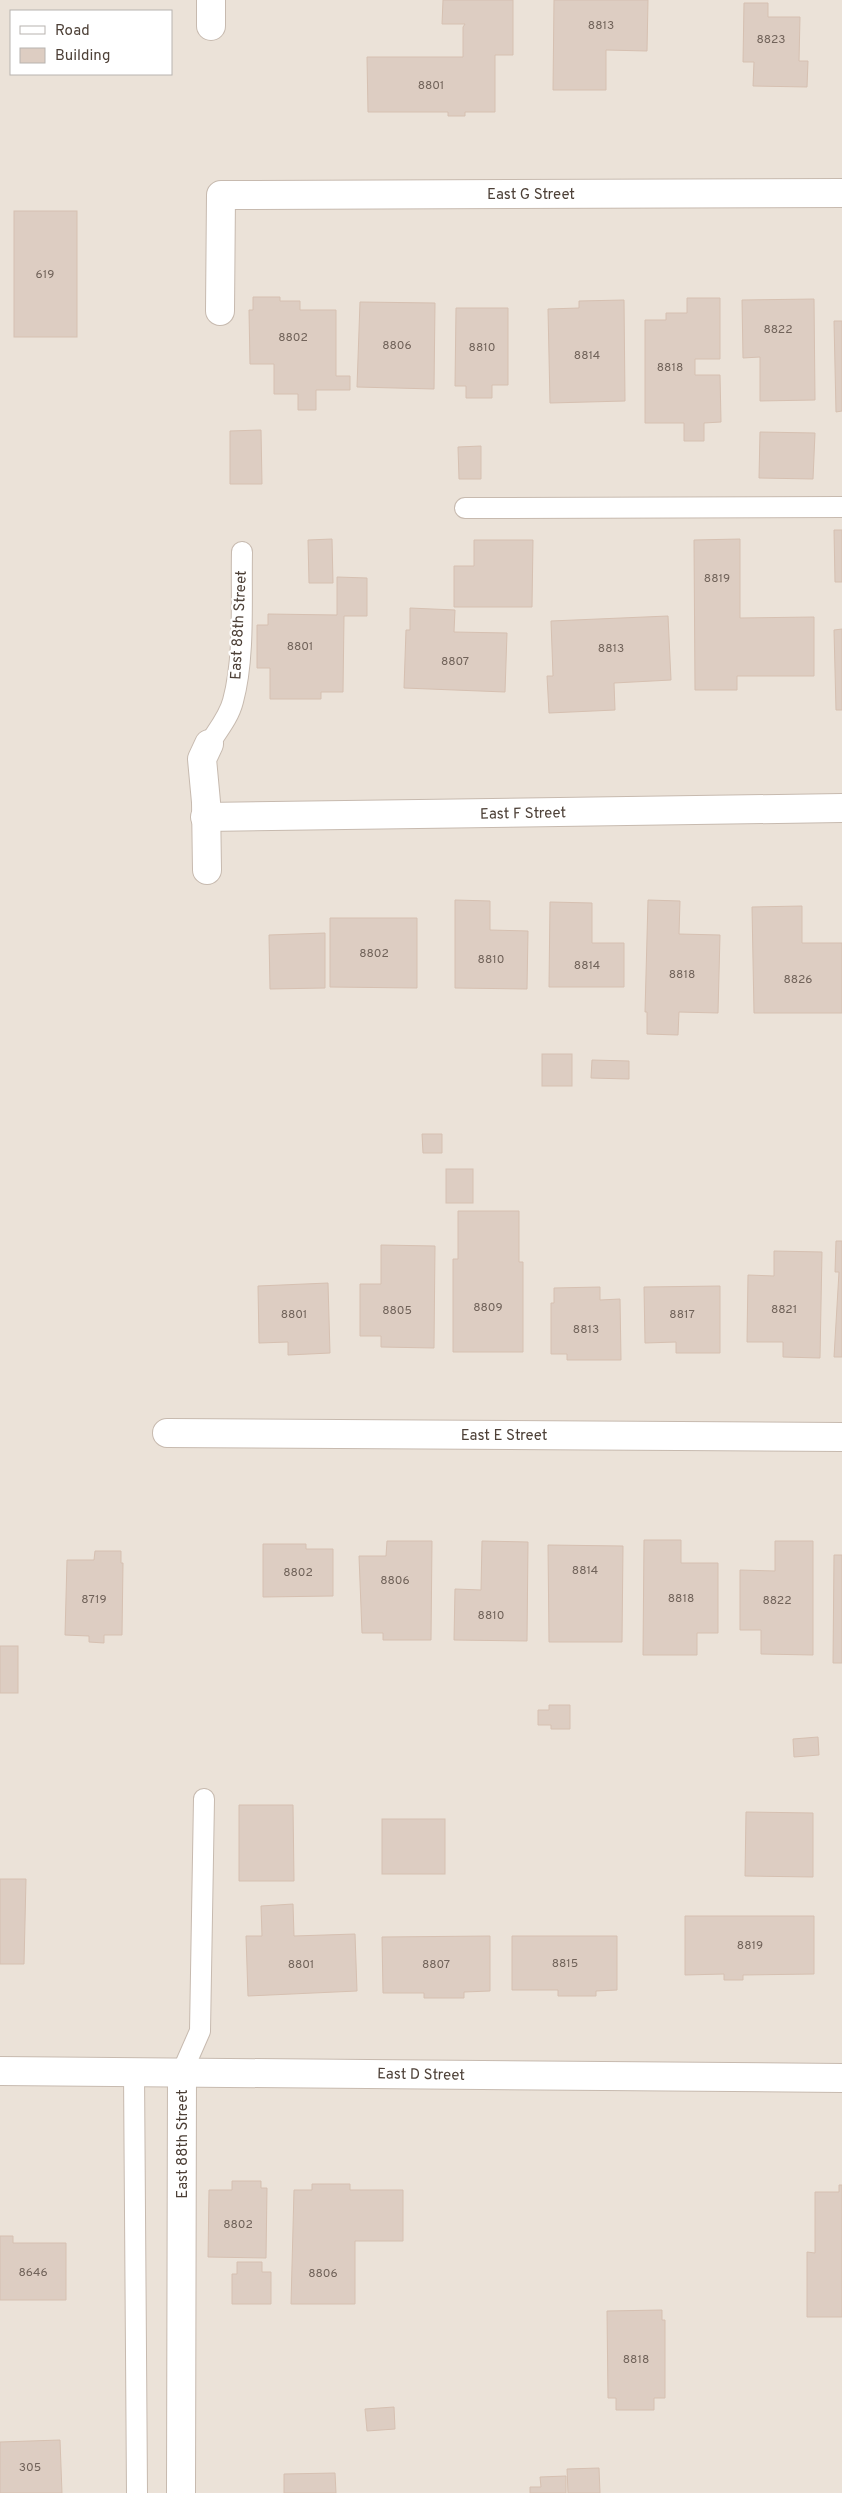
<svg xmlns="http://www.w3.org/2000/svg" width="842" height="2493" font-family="Overpass,sans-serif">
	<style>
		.residential { fill: #ebe2d8; fill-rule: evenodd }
		.building { fill: #ddcdc2; stroke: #d6c0b1 }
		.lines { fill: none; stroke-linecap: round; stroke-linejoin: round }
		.lane-casing { stroke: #c7baaf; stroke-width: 22 }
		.street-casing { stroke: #c7baaf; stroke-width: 30 }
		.lane { stroke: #fff; stroke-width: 20 }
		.street { stroke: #fff; stroke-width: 28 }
		.labels { text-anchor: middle; stroke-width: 4.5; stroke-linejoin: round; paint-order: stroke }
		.number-label { font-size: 12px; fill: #71635a }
		.street-label { font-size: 15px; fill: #4d4037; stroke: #fff }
	</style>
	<rect width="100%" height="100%" fill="#f7f1eb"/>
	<!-- residential -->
	<path class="residential" d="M0 0H842V2493H0ZM11 11H171V74H11Z"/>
	<!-- building -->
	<g class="building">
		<path d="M443 0H513V55H495V112H465V116H448V112H368L367 57H463V27L465 24H442Z"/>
		<path d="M554 0H648L647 51 606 50V90H553Z"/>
		<path d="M744 3H768V17H800L799 61H808L807 87 753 86 754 62H743Z"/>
		<rect x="14" y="211" width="63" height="126"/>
		<path d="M253 297H280V301H300V310H336V376H350V390H316V410H298V394H274V364H250L249 310H253Z"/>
		<path d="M687 298H720V359H695V375H720L721 422 704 423V441H684V423H645V320H666V313H687Z"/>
		<path d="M814 299 815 400 760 401V357L743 358 742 300Z"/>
		<path d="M624 300 625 401 550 403 548 309 579 308V301Z"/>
		<path d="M360 302 435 303 434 389 357 387Z"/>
		<path d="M456 308H508V385H492V398H466V386H455Z"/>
		<path d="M834 321H842V411L836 412Z"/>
		<path d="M261 430 262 484H230V431Z"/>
		<path d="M760 432 815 433 813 479 759 478Z"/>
		<path d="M481 446V479H459L458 447Z"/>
		<path d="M834 530H842V582H835Z"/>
		<path d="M332 539 333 583H309L308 540Z"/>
		<path d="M740 539V618L814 617V676H737V690H695L694 540Z"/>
		<path d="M474 540H533L532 607H454V566H474Z"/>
		<path d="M337 577 367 578V616H344L343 692H321V699H270V668H257V625H268V614L337 615Z"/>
		<path d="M410 608 455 610 454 632 507 633 505 692 404 688 406 630H410Z"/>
		<path d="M668 616 671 680 614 683 615 710 549 713 547 676H553L551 621Z"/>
		<path d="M842 629V710H836L834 630Z"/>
		<path d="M455 900 490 901V930L528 931 527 989 455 988Z"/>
		<path d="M648 900 680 901 679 934 720 935 718 1013 679 1012 678 1035 647 1034V1012H645Z"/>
		<path d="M550 902 592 903V943H624V987H549Z"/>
		<path d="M802 906V943H842V1013H754L752 907Z"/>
		<path d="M330 918H417V988L330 987Z"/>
		<path d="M325 933V988L270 989 269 935Z"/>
		<rect x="542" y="1054" width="30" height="32"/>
		<path d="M592 1060 629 1061V1079L591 1078Z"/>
		<path d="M422 1134H442V1153H423Z"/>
		<rect x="446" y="1169" width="27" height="34"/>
		<path d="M458 1211H519V1262H523V1352H453V1259H458Z"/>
		<path d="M836 1241H842V1357H834L839 1272H835Z"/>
		<path d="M381 1245 435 1246 434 1348 381 1347V1336H360V1284H381Z"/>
		<path d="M774 1251 822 1252 820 1358 783 1357V1342H747L748 1275 774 1276Z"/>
		<path d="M328 1283 330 1353 288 1355V1342L259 1343 258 1286Z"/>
		<path d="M720 1286V1353H676V1342L645 1343 644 1287Z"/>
		<path d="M600 1287V1300L620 1299 621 1360H567V1354H551V1303H554V1288Z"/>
		<path d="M644 1540H681V1563H718V1633H697V1655H643Z"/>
		<path d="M387 1541H432L431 1640H383V1633H362L359 1556H386Z"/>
		<path d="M482 1541 528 1542 527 1641 454 1640 455 1589 481 1590Z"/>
		<path d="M775 1541H813V1655L761 1654V1630H740V1570L775 1571Z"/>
		<path d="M263 1544H306V1549H333V1596L263 1597Z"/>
		<path d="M548 1545 623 1546 622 1642H549Z"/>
		<path d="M95 1551H121V1563H123L122 1635H104V1643L89 1642V1636L65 1635 67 1560H94Z"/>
		<path d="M834 1555H842V1663H833Z"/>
		<rect x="0" y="1646" width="18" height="47"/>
		<path d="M549 1705H570V1729H551V1725H538V1710H549Z"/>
		<path d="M818 1737 819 1755 794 1757 793 1739Z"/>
		<path d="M239 1805H293L294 1881H239Z"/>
		<path d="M746 1812 813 1813V1877L745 1876Z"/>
		<rect x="382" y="1819" width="63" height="55"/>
		<path d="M0 1879H26L24 1964H0Z"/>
		<path d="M293 1904 294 1936 355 1934 357 1991 248 1996 246 1936H262L261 1906Z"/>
		<path d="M685 1916H814V1974L743 1975V1980H724V1974L685 1975Z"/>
		<path d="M490 1936V1991L464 1992V1998H424V1993H383L382 1937Z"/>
		<path d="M512 1936H617V1990L596 1991V1996H558V1990H512Z"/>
		<path d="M232 2181H261V2188H267L266 2258 208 2257 209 2190H232Z"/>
		<path d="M312 2184H350V2190H403V2241H355V2304H291L294 2190H312Z"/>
		<path d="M839 2185H842V2317H807V2252L815 2253V2192H839Z"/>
		<path d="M0 2236H13V2243H66V2300H0Z"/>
		<path d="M237 2262H262V2272H271V2304H232V2274H237Z"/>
		<path d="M662 2310V2320H665V2398H654V2410H616V2398H608L607 2311Z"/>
		<path d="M394 2407 395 2429 367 2431 365 2409Z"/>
		<path d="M60 2440 62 2493H0V2442Z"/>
		<path d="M599 2468 600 2493H568L567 2469Z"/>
		<path d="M335 2473 336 2493H284V2474Z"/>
		<path d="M566 2476V2493H530V2487H541L540 2477Z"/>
	</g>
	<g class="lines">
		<!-- lane casing -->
		<g class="lane-casing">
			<g id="lane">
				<path d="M465 508 842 507"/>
				<path d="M209 744C218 730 229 717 233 701 245 657 241 598 242 552"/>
				<path d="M134 2072 137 2493"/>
				<path d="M182 2072 200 2031 204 1799"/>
			</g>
		</g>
		<!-- street casing -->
		<g class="street-casing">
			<g id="street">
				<path d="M211 26V0"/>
				<path d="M220 311 221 195 842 193"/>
				<path d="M205 817 842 808"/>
				<path d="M207 870 206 802 202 759 209 744"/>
				<path d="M167 1433 842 1437"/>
				<path d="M0 2071 842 2078"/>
				<path d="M181 2493 182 2072"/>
			</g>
		</g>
		<!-- lane -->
		<use href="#lane" class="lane"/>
		<!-- street -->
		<use href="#street" class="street"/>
	</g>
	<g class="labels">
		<!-- number labels -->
		<g class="number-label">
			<text x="601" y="29">8813</text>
			<text x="771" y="43">8823</text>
			<text x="431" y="89">8801</text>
			<text x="45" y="278">619</text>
			<text x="778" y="333">8822</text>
			<text x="293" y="341">8802</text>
			<text x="397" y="349">8806</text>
			<text x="482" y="351">8810</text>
			<text x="587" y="359">8814</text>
			<text x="670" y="371">8818</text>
			<text x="717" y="582">8819</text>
			<text x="300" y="650">8801</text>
			<text x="611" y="652">8813</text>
			<text x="455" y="665">8807</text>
			<text x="374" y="957">8802</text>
			<text x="491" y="963">8810</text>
			<text x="587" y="969">8814</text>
			<text x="682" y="978">8818</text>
			<text x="798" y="983">8826</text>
			<text x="488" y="1311">8809</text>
			<text x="784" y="1313">8821</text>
			<text x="397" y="1314">8805</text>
			<text x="294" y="1318">8801</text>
			<text x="682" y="1318">8817</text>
			<text x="586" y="1333">8813</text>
			<text x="585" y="1574">8814</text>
			<text x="298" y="1576">8802</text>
			<text x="395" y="1584">8806</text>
			<text x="681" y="1602">8818</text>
			<text x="94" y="1603">8719</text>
			<text x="777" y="1604">8822</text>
			<text x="491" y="1619">8810</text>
			<text x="750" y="1949">8819</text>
			<text x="565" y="1967">8815</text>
			<text x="301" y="1968">8801</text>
			<text x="436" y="1968">8807</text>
			<text x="238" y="2228">8802</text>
			<text x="33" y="2276">8646</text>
			<text x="323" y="2277">8806</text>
			<text x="636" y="2363">8818</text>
			<text x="30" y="2471">305</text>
		</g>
		<!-- street labels -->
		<g class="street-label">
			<text x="531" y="199">East G Street</text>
			<text transform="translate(238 625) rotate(-87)" y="5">East 88th Street</text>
			<text transform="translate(523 813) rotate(-1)" y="5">East F Street</text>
			<text x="504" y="1440">East E Street</text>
			<text transform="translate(421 2074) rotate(1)" y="5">East D Street</text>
			<text transform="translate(182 2144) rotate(-90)" y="5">East 88th Street</text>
		</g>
	</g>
	<!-- legend -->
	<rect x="10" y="10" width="162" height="65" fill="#ffffff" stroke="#b8b3af"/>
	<rect x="20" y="26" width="25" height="8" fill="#ffffff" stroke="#b8b3af"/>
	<text x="55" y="35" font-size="15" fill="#4d4037">Road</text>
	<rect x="20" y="48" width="25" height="15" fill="#ddcdc2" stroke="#b8b3af"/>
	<text x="55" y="60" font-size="15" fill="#4d4037">Building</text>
</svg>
